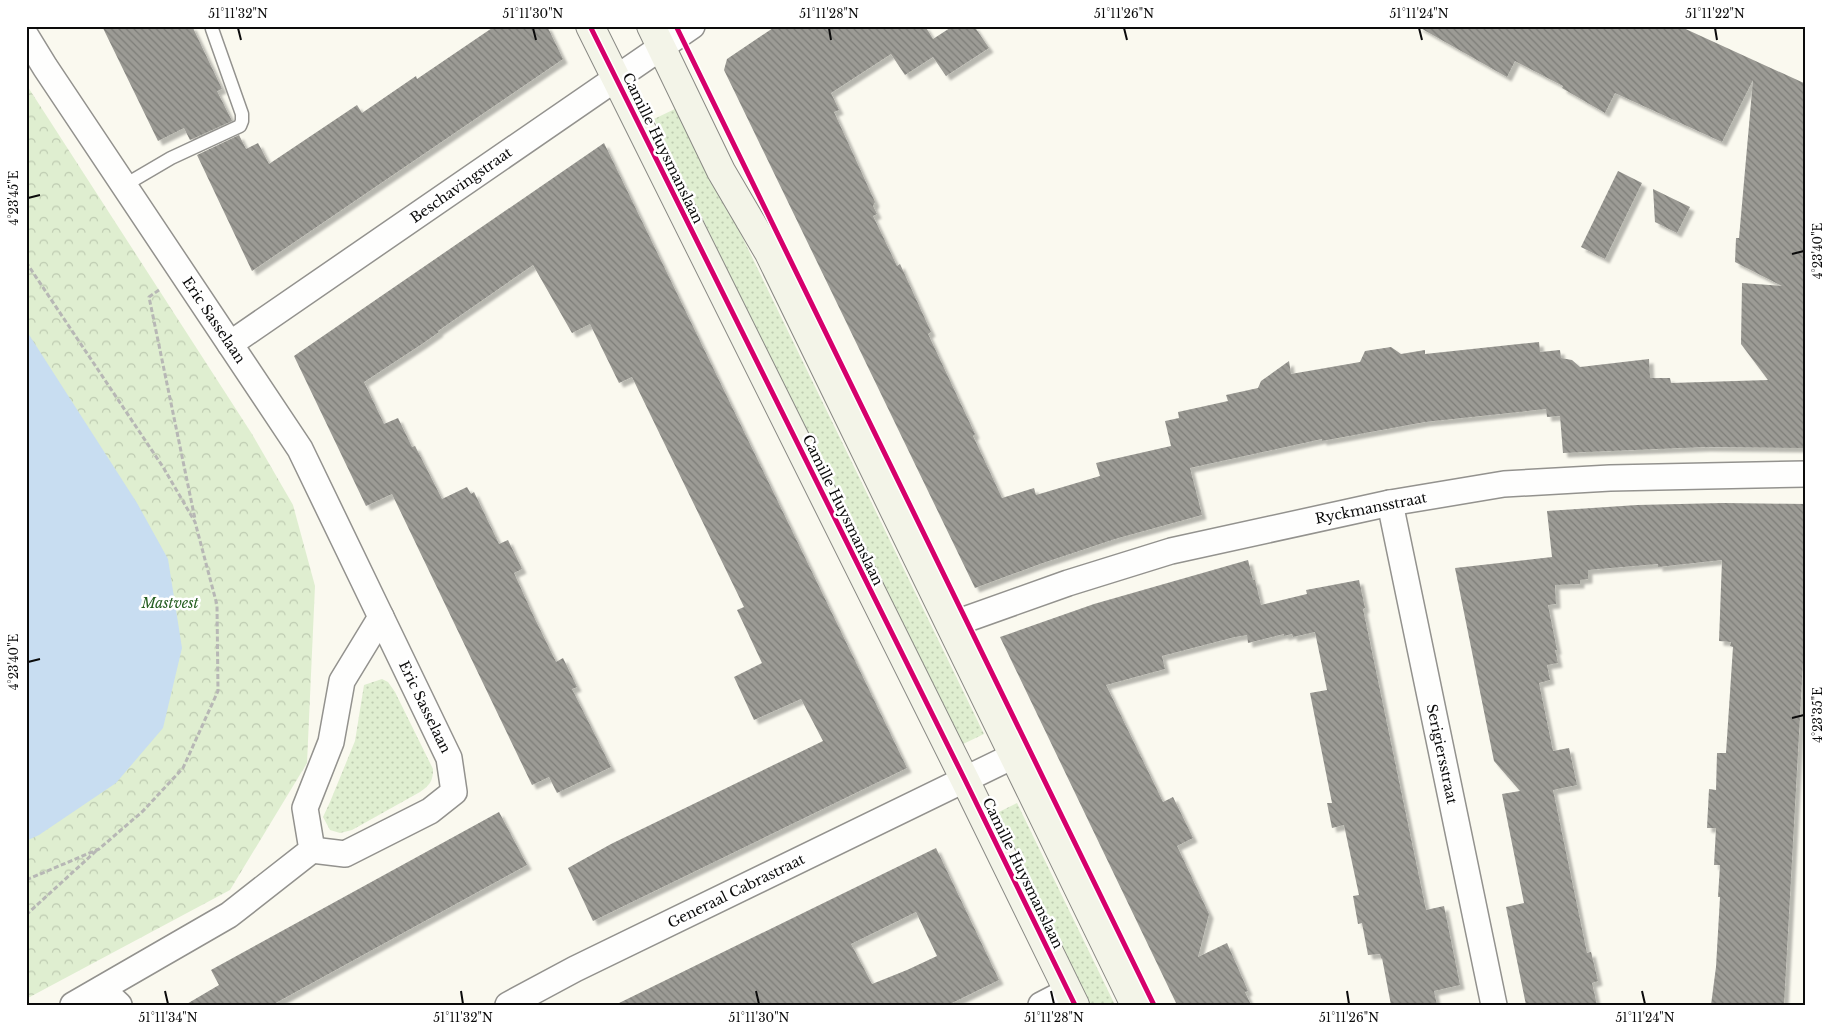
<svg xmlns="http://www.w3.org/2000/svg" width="1832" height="1031" font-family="'Libre Baskerville',serif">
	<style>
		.grass { fill: url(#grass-dots) }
		.park { fill: url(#park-crowns) }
		.water { fill: #c8ddf1 }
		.building { fill: url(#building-back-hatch); fill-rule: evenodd; filter: url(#shadow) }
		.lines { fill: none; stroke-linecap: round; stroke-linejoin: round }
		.lane-casing { stroke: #93928e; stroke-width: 15 }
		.street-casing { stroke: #93928e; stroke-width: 28 }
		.secondary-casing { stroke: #898984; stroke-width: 30 }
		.path { stroke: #b7b7b5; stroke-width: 3; stroke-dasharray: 5 2.5; stroke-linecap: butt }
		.lane { stroke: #fefefd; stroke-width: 12 }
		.street { stroke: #fefefd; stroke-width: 25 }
		.secondary { stroke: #f3f4e8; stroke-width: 28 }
		.cycleway-casing { stroke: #fff; stroke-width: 8 }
		.cycleway { stroke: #d6006c; stroke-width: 5 }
		.ticks { fill: none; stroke: #0b0b0b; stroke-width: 2 }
		.labels { text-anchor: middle; stroke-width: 5; stroke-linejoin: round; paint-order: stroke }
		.street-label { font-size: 14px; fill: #0b0b0b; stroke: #fff }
		.park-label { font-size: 14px; font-style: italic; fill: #245e20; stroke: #fff }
		.neatline { fill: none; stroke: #0b0b0b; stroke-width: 2 }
		.ticks-label { font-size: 12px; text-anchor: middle; fill: #0b0b0b }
	</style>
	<defs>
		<pattern id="grass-dots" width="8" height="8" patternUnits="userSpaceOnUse" patternTransform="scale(1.25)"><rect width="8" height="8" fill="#dfeed0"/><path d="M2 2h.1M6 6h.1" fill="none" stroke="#becbb1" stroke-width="1.8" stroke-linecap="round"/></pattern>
		<pattern id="park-crowns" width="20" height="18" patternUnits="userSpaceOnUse" patternTransform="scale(1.25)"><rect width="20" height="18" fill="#dfeed0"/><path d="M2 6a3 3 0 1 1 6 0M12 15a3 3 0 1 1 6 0" fill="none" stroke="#becbb1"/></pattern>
		<pattern id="building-back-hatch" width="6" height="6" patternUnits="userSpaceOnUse" patternTransform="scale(1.25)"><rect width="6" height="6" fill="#9c9b95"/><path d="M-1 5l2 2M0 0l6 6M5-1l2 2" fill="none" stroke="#7d7d78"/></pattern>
		<filter id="shadow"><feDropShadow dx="4.5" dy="4.5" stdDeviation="1" flood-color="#0004"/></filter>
	</defs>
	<rect width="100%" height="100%" fill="#faf9ef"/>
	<!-- grass -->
	<g class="grass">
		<path d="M679 107 984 734 959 746 654 119Z"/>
		<path d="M382 679 388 682 395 692 433 769C433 781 430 785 420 792L352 830 340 833 330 830 323 817 330 802 355 741 364 685Z"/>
		<path d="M1017 803 1115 1005H1086L993 815Z"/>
	</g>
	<!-- park -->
	<path class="park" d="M26 84 252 434 293 505 315 586 307 763 230 890 26 999Z"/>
	<!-- water -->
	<path class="water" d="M26 330 137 503 168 559 182 648 163 728 116 783 39 835 26 841Z"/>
	<!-- building -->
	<g class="building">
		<path d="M102 26H192L222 89 217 91 232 121 190 140 184 128 158 141Z"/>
		<path d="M495 26H547L563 59 252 271 197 155 239 135 246 149 258 143 269 164 357 105 362 113 416 76 417 79Z"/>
		<path d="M776 26H925L933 39 953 26H974L989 48 946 76 933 57 905 75 891 54 831 93 839 110 834 112 875 202 873 206 877 214 873 216 897 266 900 264 931 332 928 334 975 434 973 436 1002 498 1034 488 1036 495 1100 476 1096 463 1171 446 1165 421 1179 418 1178 412 1228 401 1226 395 1258 388 1261 381 1289 361 1291 374 1360 362 1365 351 1391 347 1401 354 1425 350V354L1539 342 1540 352 1560 350 1561 358 1572 360 1580 367 1649 359 1650 378H1670L1671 383 1768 380 1741 344 1742 283 1782 286 1735 262 1736 238H1739L1753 80 1722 142 1615 93 1605 113 1562 88 1563 86 1515 61 1507 77 1417 26H1679L1806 84V448L1706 447 1563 453 1560 416 1547 417 1546 409 1425 422 1322 441V439L1190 468 1202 515 1115 539 1040 564 975 588 724 70 727 59Z"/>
		<path d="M604 143 907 768 593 921 568 868 611 844 823 741 801 699 754 720 734 677 762 663 737 610 744 607 632 377 619 383 590 324 572 333 533 265 438 331 439 332 422 344 364 382 384 424 398 418 412 447 415 446 442 499 467 487 471 494 474 492 499 544 508 540 522 569 514 573 533 615 556 662 563 658 577 687 572 689 611 767 557 793 549 777 532 785 392 494 366 506 294 356Z"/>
		<path d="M1618 171 1642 183 1605 259 1581 247Z"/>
		<path d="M1653 189 1690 207 1677 233 1655 222Z"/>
		<path d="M1723 503 1806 504V608L1784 1005H1711L1716 967 1720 897H1718L1720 865H1714L1716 828H1707L1709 789 1716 790 1717 753H1726L1733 647 1730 646 1731 642 1719 641 1722 560 1658 567V564L1588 570V579L1580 580V584L1555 585 1556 604 1548 605 1557 650H1555L1558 663 1547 665 1550 680 1539 683 1553 751 1569 748 1577 785 1553 790 1587 953 1591 952 1598 981 1592 983 1597 1005H1526L1506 907 1524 903 1502 794 1520 791 1494 761 1455 568 1552 557 1547 511 1637 505Z"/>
		<path d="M1248 560 1253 580H1255L1261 605 1307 594 1306 590 1359 580 1365 608 1363 609 1426 910 1444 906 1460 985 1434 991 1437 1005H1391L1382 958 1381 959 1380 954 1368 955 1362 923 1358 924 1353 896 1359 895 1344 825 1332 828 1327 803H1332L1310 693 1327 690 1315 632 1293 637 1292 634 1284 636V634L1248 643 1247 635 1235 637 1162 656 1165 669 1106 685 1163 802 1173 797 1193 838 1177 846 1209 914 1198 957 1227 943 1248 991 1245 992 1251 1005H1177L1000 637 1094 604Z"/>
		<path d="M499 812 527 865 272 1005H185L219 985 211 970Z"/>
		<path d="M936 848 999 980 948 1005H615ZM916 912 937 956 907 970 872 984 851 944Z"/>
	</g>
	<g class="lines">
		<!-- lane casing -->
		<g class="lane-casing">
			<path id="lane" d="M125 185 171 158 240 126 242 121V114L212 29"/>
		</g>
		<!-- street casing -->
		<g class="street-casing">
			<g id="street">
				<path d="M26 36 45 67 300 449 381 617 342 681 331 742 305 808 312 850 229 915 73 1005"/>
				<path d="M230 344 692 26"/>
				<path d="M1390 503 1494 1005"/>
				<path d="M950 625 1068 583 1171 551 1390 503 1504 484 1610 478 1806 474"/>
				<path d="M312 850 345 854 430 811 454 792 449 758 381 617"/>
				<path d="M102 989 119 1005"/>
				<path d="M508 1005 575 969 1013 756"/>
				<path d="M1041 1005 1068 991"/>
			</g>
		</g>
		<!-- secondary casing -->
		<g class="secondary-casing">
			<g id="secondary">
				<path d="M590 26 965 780 1075 1005"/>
				<path d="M651 26 721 171 769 253 1135 1005"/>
			</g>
		</g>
		<!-- path -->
		<g class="path">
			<path d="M26 262 163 467 195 522 217 605 218 691 183 768 143 811 99 849 26 880"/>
			<path d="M159 290 149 297 195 519"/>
			<path d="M26 915 96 851"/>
		</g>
		<!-- lane -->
		<use href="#lane" class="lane"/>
		<!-- street -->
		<use href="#street" class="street"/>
		<!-- secondary -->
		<use href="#secondary" class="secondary"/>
		<!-- cycleway casing -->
		<g class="cycleway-casing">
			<g id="cycleway">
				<path d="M590 26 965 780 1075 1005"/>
				<path d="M676 26 1154 1005"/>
			</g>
		</g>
		<!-- cycleway -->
		<use href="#cycleway" class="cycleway"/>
	</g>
	<!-- ticks -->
	<path class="ticks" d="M238 28 241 40M533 28 536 40M829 28 831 40M1124 28 1127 40M1419 28 1422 40M1715 28 1717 40M28 198 40 195M1792 254 1804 251M28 662 40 659M1792 718 1804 715M165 991 168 1004M461 991 463 1004M756 991 759 1004M1051 991 1054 1004M1347 991 1349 1004M1642 991 1645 1004"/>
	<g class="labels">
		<!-- street labels -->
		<g class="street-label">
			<text transform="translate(663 148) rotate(64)" y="5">Camille Huysmanslaan</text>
			<text transform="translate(461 185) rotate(-35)" y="5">Beschavingstraat</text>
			<text transform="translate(214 320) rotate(56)" y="5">Eric Sasselaan</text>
			<text transform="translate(1371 508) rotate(-11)" y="5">Ryckmansstraat</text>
			<text transform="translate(843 510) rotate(64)" y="5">Camille Huysmanslaan</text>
			<text transform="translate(425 707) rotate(64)" y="5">Eric Sasselaan</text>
			<text transform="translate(1442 754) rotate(78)" y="5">Serigiersstraat</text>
			<text transform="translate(1023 873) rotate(64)" y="5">Camille Huysmanslaan</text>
			<text transform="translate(736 891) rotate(-26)" y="5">Generaal Cabrastraat</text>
		</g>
		<!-- park labels -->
		<g class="park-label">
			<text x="170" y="608">Mastvest</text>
		</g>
	</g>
	<!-- border -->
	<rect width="1832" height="1031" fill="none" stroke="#ffffff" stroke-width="55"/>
	<rect x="28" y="28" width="1776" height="976" class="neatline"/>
	<g class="ticks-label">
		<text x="238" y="18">51°11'32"N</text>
		<text x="533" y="18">51°11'30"N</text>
		<text x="829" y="18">51°11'28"N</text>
		<text x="1124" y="18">51°11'26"N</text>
		<text x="1419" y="18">51°11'24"N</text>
		<text x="1715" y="18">51°11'22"N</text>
		<text transform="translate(14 198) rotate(-90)" y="4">4°23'45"E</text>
		<text transform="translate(1818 251) rotate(-90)" y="4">4°23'40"E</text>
		<text transform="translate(14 662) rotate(-90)" y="4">4°23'40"E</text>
		<text transform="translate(1818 715) rotate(-90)" y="4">4°23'35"E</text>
		<text x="168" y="1022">51°11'34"N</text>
		<text x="463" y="1022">51°11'32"N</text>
		<text x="759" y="1022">51°11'30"N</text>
		<text x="1054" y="1022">51°11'28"N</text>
		<text x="1349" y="1022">51°11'26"N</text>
		<text x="1645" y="1022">51°11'24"N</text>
	</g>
</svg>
